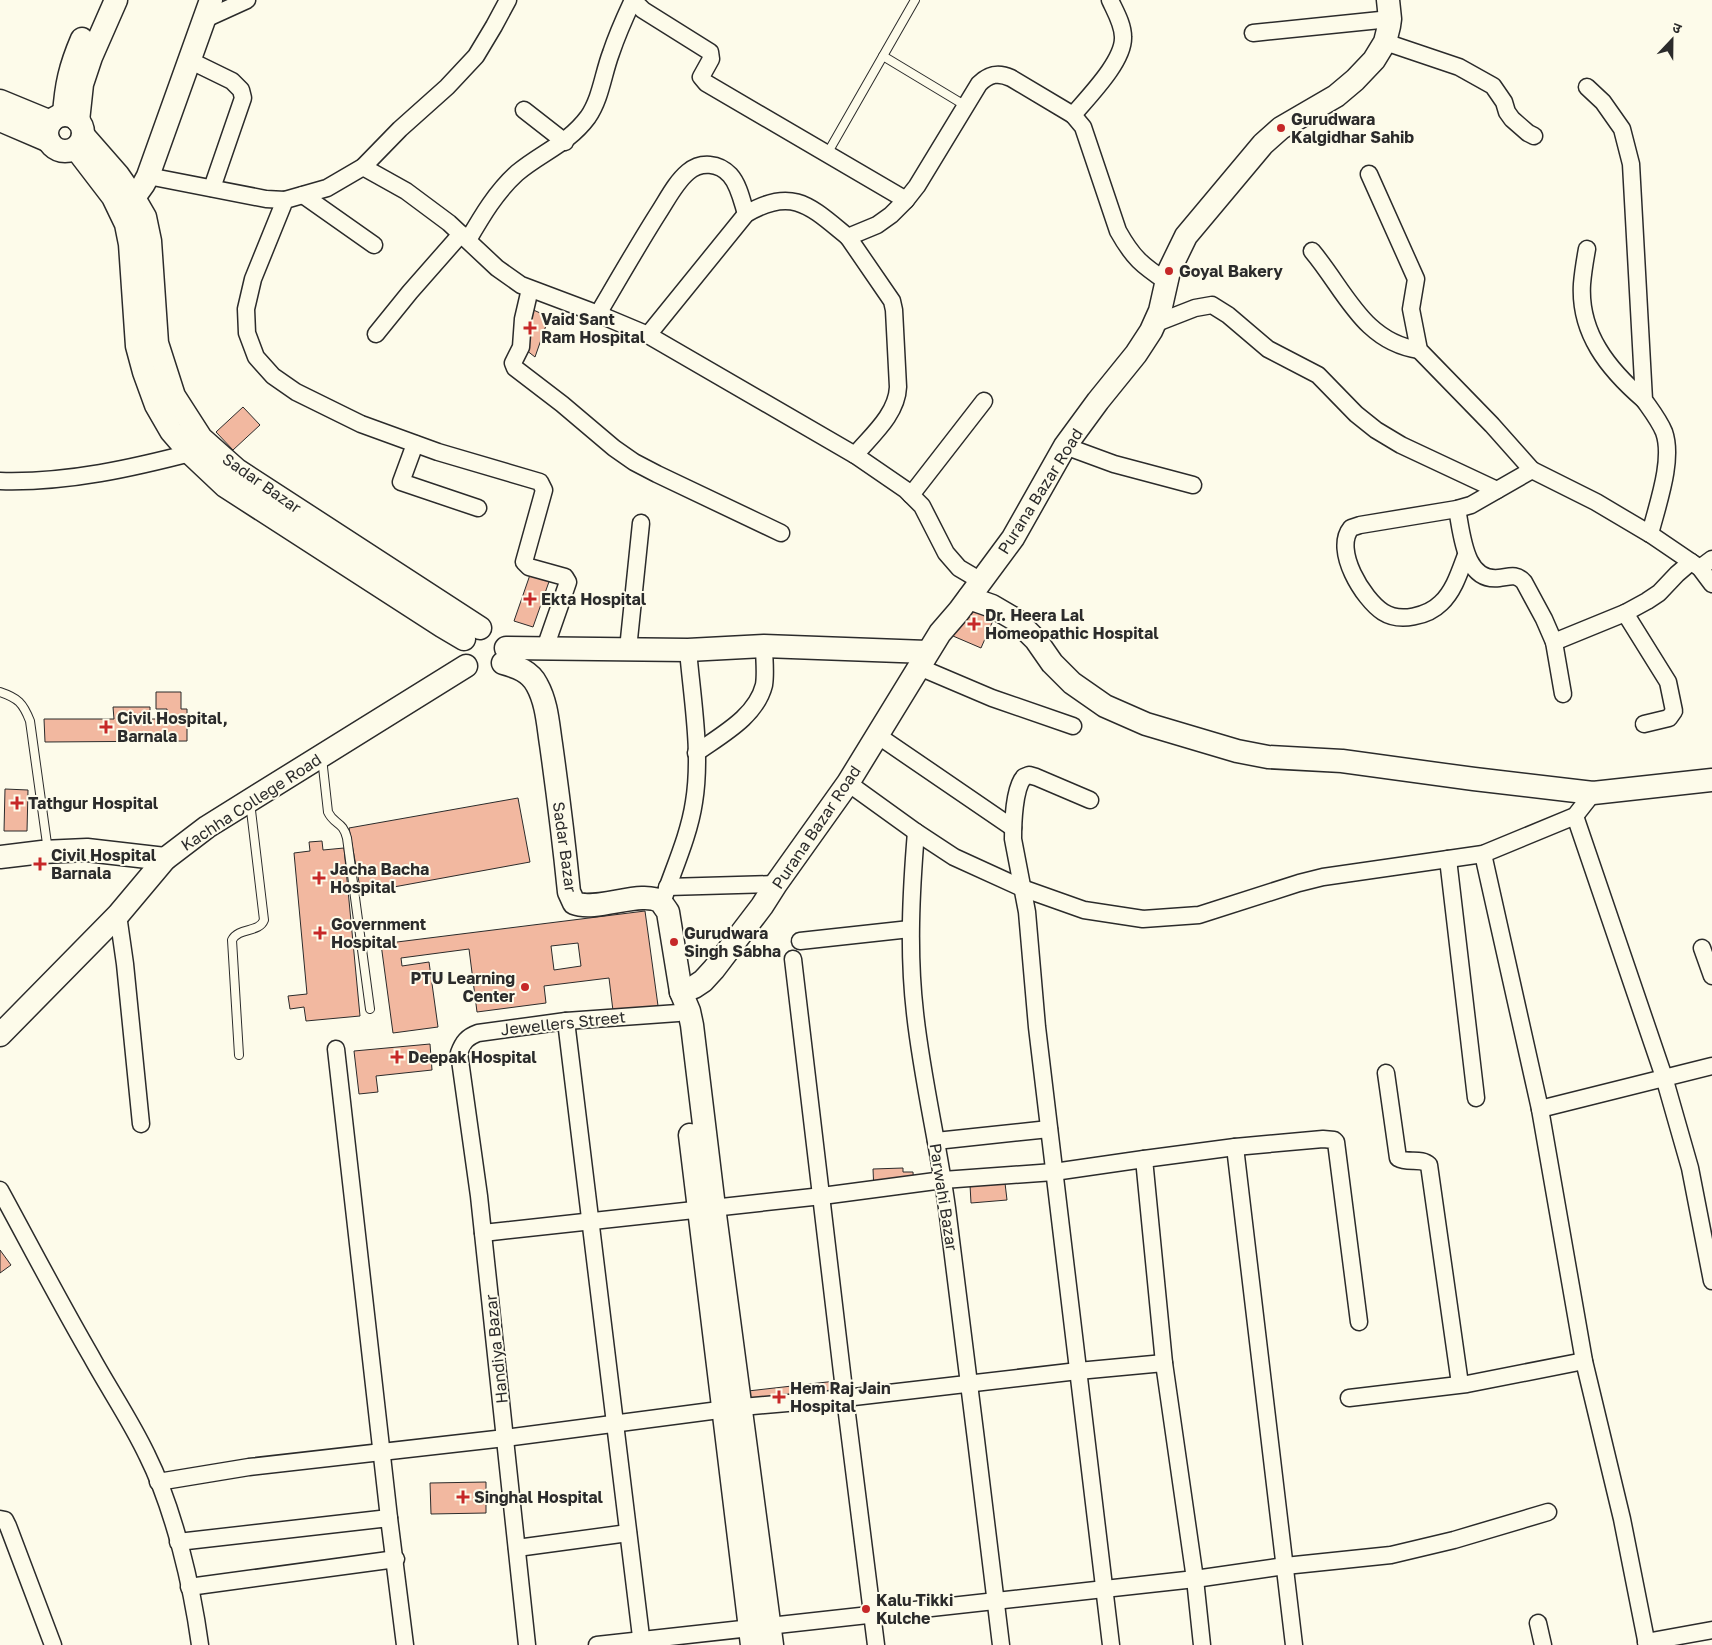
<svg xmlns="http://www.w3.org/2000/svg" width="1712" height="1645" font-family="'Golos Text','Noto Sans Devanagari',sans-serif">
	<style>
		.building { fill: #f2b8a0; stroke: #2b2b2b; fill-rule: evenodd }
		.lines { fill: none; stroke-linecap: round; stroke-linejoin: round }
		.lane-casing { stroke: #2b2b2b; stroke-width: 10 }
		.street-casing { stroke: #2b2b2b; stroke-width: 19 }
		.secondary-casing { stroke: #2b2b2b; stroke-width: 25 }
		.lane { stroke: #fdfbea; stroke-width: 8 }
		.street { stroke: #fdfbea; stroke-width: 16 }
		.secondary { stroke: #fdfbea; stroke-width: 22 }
		.poi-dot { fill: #c62828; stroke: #fdfbea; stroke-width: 2 }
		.labels { text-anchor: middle; stroke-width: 4; stroke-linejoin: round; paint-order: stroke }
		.poi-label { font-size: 16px; font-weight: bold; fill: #2b2b2b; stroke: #fdfbea; text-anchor: start }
		.street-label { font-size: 16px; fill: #2b2b2b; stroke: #fdfbea }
	</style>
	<rect width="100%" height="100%" fill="#fdfbea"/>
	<!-- building -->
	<g class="building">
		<path d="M529 308 549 317 535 357 517 343Z"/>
		<path d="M243 407 260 425 233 450 216 432Z"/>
		<path d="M532 569 551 576 533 627 514 621Z"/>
		<path d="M969 605 995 616 981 648 946 633Z"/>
		<path d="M156 692H181V709H187V741L45 742 44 719H114L113 707H150V719H167V709H156Z"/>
		<path d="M5 789 28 790 27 831H4Z"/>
		<path d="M518 798 530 862 361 893 349 828Z"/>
		<path d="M322 841 323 850 344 848 360 1016 306 1021 304 1007 290 1009 288 996 307 994 294 853 310 851 309 842Z"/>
		<path d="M645 911 659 1013 614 1019 609 978 544 986 546 1003 477 1012 469 949 401 958 402 966 429 962 438 1027 393 1033 381 944ZM578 943 581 966 554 970 551 946Z"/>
		<path d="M430 1044 432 1070 376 1076 378 1092 359 1094 354 1051Z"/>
		<path d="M903 1168V1172H913L914 1190 874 1192 873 1169Z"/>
		<path d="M1005 1183 1007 1200 971 1203 970 1185Z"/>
		<path d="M0 1250 11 1265 0 1273Z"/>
		<path d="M836 1381 838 1402 750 1411 748 1391Z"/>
		<path d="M486 1482V1513L431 1514 430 1483Z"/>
	</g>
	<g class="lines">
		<!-- lane casing -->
		<g class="lane-casing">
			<g id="lane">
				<path d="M883 56 966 106"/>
				<path d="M827 154 915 0"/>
				<path d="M0 692C18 698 23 703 30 721L48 851"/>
				<path d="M322 758 328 812C334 825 343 821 347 838L370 1009"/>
				<path d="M239 1055 232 940C239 927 259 933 264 920L250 802"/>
			</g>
		</g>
		<!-- street casing -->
		<g class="street-casing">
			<g id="street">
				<path d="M508 0 494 26 476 56 447 87 400 129 363 167 327 188 285 200 253 279 246 309 247 333 256 357 273 376 296 392 361 424 438 452 540 482 544 490 524 562 529 567 565 577 568 582 545 648"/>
				<path d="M633 0 643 10 710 52 711 59 701 77 706 83 906 200"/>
				<path d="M203 20 247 0"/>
				<path d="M1253 33 1390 19"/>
				<path d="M1385 42 1459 67 1493 86 1504 102 1507 112 1512 119 1528 133 1534 136"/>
				<path d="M189 60 232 81 241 90 243 98 212 188"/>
				<path d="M1587 87 1603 102 1622 129 1631 164 1644 400C1651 410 1659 420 1664 432 1674 460 1657 506 1650 534"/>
				<path d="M524 110 565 142"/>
				<path d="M1073 115 1083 127 1118 231C1133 258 1142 265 1167 282"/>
				<path d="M363 167 406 191 449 223 497 268 521 285 598 314 648 335 855 455 906 490 922 506 946 553 959 568 981 581"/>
				<path d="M1369 174 1416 279 1411 309 1419 350 1492 425 1532 470 1596 502 1650 534 1700 568 1712 584"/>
				<path d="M148 176 266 199 285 200"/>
				<path d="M303 195 374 245"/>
				<path d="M848 237 892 301 894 310 898 387C897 414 872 435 855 455"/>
				<path d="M468 240C482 216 496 192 517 173 542 152 568 144 588 117 601 98 603 74 611 53 617 35 625 17 633 0"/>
				<path d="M1587 249C1585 260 1583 272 1582 284 1579 333 1608 369 1644 400"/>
				<path d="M1312 251C1345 290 1363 342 1419 350"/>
				<path d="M530 289 523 319 521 347 513 363 515 368 562 404 614 448 634 462 657 474 781 533"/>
				<path d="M598 314C618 280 638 245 659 212 668 198 676 182 688 172 701 161 719 163 730 175 739 185 742 201 746 214"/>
				<path d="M1154 324 1195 308 1212 305 1228 315 1268 349 1318 375 1356 414 1376 430 1401 445 1497 490"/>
				<path d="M376 334 410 292 461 234"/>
				<path d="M648 335 746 214C793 186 811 207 848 237L877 225 891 215 906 200 917 186 979 84C989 74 998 72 1011 78L1073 115C1089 96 1124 61 1123 37 1123 24 1115 11 1110 0"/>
				<path d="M415 444 401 482 478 508"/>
				<path d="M1065 446 1114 464 1193 485"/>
				<path d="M0 481C68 483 133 468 198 451"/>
				<path d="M911 495 984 401"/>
				<path d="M1457 509C1462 533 1464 582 1499 578 1509 577 1516 573 1524 582L1544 619 1554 642 1625 613 1647 601 1659 593 1677 574 1691 562"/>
				<path d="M1466 555C1460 571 1454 591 1441 603 1428 616 1400 623 1383 612 1363 599 1333 550 1351 528L1360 525 1457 509 1471 505 1532 470"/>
				<path d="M1700 568 1712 559"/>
				<path d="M1625 613 1668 682 1674 711 1669 718 1644 724"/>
				<path d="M1554 642 1563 694"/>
				<path d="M628 649 641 523"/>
				<path d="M919 667 992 698 1073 726"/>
				<path d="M877 735 1013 828"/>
				<path d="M696 753C721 735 756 717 764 685 766 673 764 658 764 646"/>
				<path d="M848 783 916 832 954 857 1022 888 1084 910 1143 919 1199 915 1299 883 1323 877 1483 854 1575 816 1593 793"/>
				<path d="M1090 800 1036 777 1029 775 1024 777C1014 788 1013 824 1013 839L1027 912 1037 1027 1111 1645"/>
				<path d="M1575 816 1664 1077 1690 1168 1712 1281"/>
				<path d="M916 832C911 893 908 953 915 1013 922 1078 938 1143 947 1208 966 1354 983 1499 1001 1645"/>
				<path d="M1483 854 1540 1109 1584 1361 1622 1519 1647 1645"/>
				<path d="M1448 859 1476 1098"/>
				<path d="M667 887 776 884"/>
				<path d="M662 903C673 870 689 836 694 802 702 753 692 698 688 650"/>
				<path d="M118 915 125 964 141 1124"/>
				<path d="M800 941 910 929"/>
				<path d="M1702 948 1712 976"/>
				<path d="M793 959 845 1398 876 1645"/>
				<path d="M566 1021 642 1645"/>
				<path d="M336 1049 389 1518"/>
				<path d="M1386 1073 1398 1158C1408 1164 1421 1157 1429 1165L1460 1384"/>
				<path d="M1540 1109 1712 1066"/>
				<path d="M936 1141 1049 1129"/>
				<path d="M1235 1147 1294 1645"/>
				<path d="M0 1190C30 1245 59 1301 91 1356 109 1389 131 1421 147 1455 174 1509 192 1586 200 1645"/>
				<path d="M483 1233 822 1196 943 1180 1054 1172 1144 1159"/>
				<path d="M1349 1398 1467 1384 1584 1361"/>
				<path d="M158 1482 249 1467 505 1438 742 1407 845 1398 1078 1371 1164 1363"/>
				<path d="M0 1519 5 1520 8 1526 53 1645"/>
				<path d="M178 1542 389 1518 405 1645"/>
				<path d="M517 1548 628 1533"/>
				<path d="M189 1587 396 1559"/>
				<path d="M1538 1623 1543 1645"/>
				<path d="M1646 1642 1712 1630"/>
				<path d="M527 1645 479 1196 459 1053C463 1042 467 1037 478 1033L566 1021 678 1013"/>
				<path d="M597 1645 1195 1579 1285 1566 1391 1555 1454 1540 1548 1512"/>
				<path d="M1202 1645 1195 1579 1164 1363 1144 1159 1235 1147 1323 1139 1334 1140 1336 1142 1359 1322"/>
			</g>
		</g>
		<!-- secondary casing -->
		<g class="secondary-casing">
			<g id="secondary">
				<path d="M0 101 51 122"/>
				<path d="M64 115C66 85 70 67 82 39"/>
				<circle cx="65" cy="133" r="18"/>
				<path d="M0 120 49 141"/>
				<path d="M78 121 82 84 91 57 116 0"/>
				<path d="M83 135 118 175 134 198 145 217 150 241 157 343 174 396 201 438 237 470 480 628"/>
				<path d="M77 150 113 197 126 224 130 244 137 346 144 372 156 405 171 431 190 453 225 486 442 626 464 639"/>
				<path d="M124 206C135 197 142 189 148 176L211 0"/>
				<path d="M969 598 992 606 1016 620 1036 640 1052 663 1072 683 1105 706 1146 724 1237 751 1268 757 1342 761 1474 779 1593 793 1712 780"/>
				<path d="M506 648 688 650 764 646 927 652"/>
				<path d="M503 663C517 667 530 671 537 685 547 703 548 725 551 744 558 794 564 843 569 892L574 903C597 912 643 889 661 902 663 905 666 909 668 912L681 992 689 1011 692 1025 714 1207 772 1645"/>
				<path d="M0 857 42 852 87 850 165 859"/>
				<path d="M681 992 694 987 703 981 714 969 762 906 776 884 848 783 940 633 959 611 1013 538 1065 446 1098 401 1136 354 1151 331 1160 311 1169 271 1186 236 1263 144 1281 128 1336 96 1355 80 1374 60 1385 42 1389 26 1390 19 1388 0"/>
				<path d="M0 1035 118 915 165 859 207 827 466 666"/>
				<path d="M690 1135 752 1645"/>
			</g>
		</g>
		<!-- lane -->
		<use href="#lane" class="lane"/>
		<!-- street -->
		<use href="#street" class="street"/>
		<!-- secondary -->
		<use href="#secondary" class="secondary"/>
	</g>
	<!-- markers -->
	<g class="poi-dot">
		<circle cx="1281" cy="128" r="5"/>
		<circle cx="1169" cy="271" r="5"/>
		<path d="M527.5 320.5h5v5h5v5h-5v5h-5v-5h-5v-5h5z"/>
		<path d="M527.5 591.5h5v5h5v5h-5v5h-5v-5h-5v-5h5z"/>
		<path d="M971.5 616.5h5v5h5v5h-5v5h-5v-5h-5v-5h5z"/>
		<path d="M103.5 719.5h5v5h5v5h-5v5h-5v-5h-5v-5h5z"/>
		<path d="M14.5 795.5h5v5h5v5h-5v5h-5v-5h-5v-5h5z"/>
		<path d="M37.5 856.5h5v5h5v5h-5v5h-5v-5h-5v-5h5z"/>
		<path d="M316.5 870.5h5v5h5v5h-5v5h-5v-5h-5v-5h5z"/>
		<path d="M317.5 925.5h5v5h5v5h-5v5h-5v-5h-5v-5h5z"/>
		<circle cx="674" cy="942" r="5"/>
		<circle cx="525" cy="987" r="5"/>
		<path d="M394.5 1049.5h5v5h5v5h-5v5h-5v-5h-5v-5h5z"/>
		<path d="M776.5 1389.5h5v5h5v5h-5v5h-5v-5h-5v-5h5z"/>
		<path d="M460.5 1489.5h5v5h5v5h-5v5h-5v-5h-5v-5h5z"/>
		<circle cx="866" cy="1609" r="5"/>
	</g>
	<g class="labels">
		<!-- poi labels -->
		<g class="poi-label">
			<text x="1291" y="125">Gurudwara<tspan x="1291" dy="18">Kalgidhar Sahib</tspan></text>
			<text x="1179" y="277">Goyal Bakery</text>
			<text x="541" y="325">Vaid Sant<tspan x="541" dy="18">Ram Hospital</tspan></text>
			<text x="541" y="605">Ekta Hospital</text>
			<text x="985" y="621">Dr. Heera Lal<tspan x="985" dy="18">Homeopathic Hospital</tspan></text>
			<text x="117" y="724">Civil Hospital,<tspan x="117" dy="18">Barnala</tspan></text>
			<text x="28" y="809">Tathgur Hospital</text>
			<text x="51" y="861">Civil Hospital<tspan x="51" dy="18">Barnala</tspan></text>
			<text x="330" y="875">Jacha Bacha<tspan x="330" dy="18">Hospital</tspan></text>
			<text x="331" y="930">Government<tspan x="331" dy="18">Hospital</tspan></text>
			<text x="684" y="939">Gurudwara<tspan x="684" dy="18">Singh Sabha</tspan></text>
			<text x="515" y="984" text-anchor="end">PTU Learning<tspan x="515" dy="18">Center</tspan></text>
			<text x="408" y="1063">Deepak Hospital</text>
			<text x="790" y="1394">Hem Raj Jain<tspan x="790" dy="18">Hospital</tspan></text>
			<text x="474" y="1503">Singhal Hospital</text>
			<text x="876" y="1606">Kalu Tikki<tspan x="876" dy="18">Kulche</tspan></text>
		</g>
		<!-- street labels -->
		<g class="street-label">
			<text transform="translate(262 483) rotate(35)" y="6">Sadar Bazar</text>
			<text transform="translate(1040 491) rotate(-58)" y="6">Purana Bazar Road</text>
			<text transform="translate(251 802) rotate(-33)" y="6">Kachha College Road</text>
			<text transform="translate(816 827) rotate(-56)" y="6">Purana Bazar Road</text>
			<text transform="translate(565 847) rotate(82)" y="6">Sadar Bazar</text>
			<text transform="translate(563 1023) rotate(-6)" y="6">Jewellers Street</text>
			<text transform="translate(944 1197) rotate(81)" y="6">Parwahi Bazar</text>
			<text transform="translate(496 1349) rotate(-96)" y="6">Handiya Bazar</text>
		</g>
	</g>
	<!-- north arrow -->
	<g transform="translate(1672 40) rotate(22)" stroke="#fdfbea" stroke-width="4" paint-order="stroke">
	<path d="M0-4L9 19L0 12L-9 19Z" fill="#2b2b2b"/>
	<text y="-8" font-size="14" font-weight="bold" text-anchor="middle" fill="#2b2b2b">उ</text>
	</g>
</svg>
